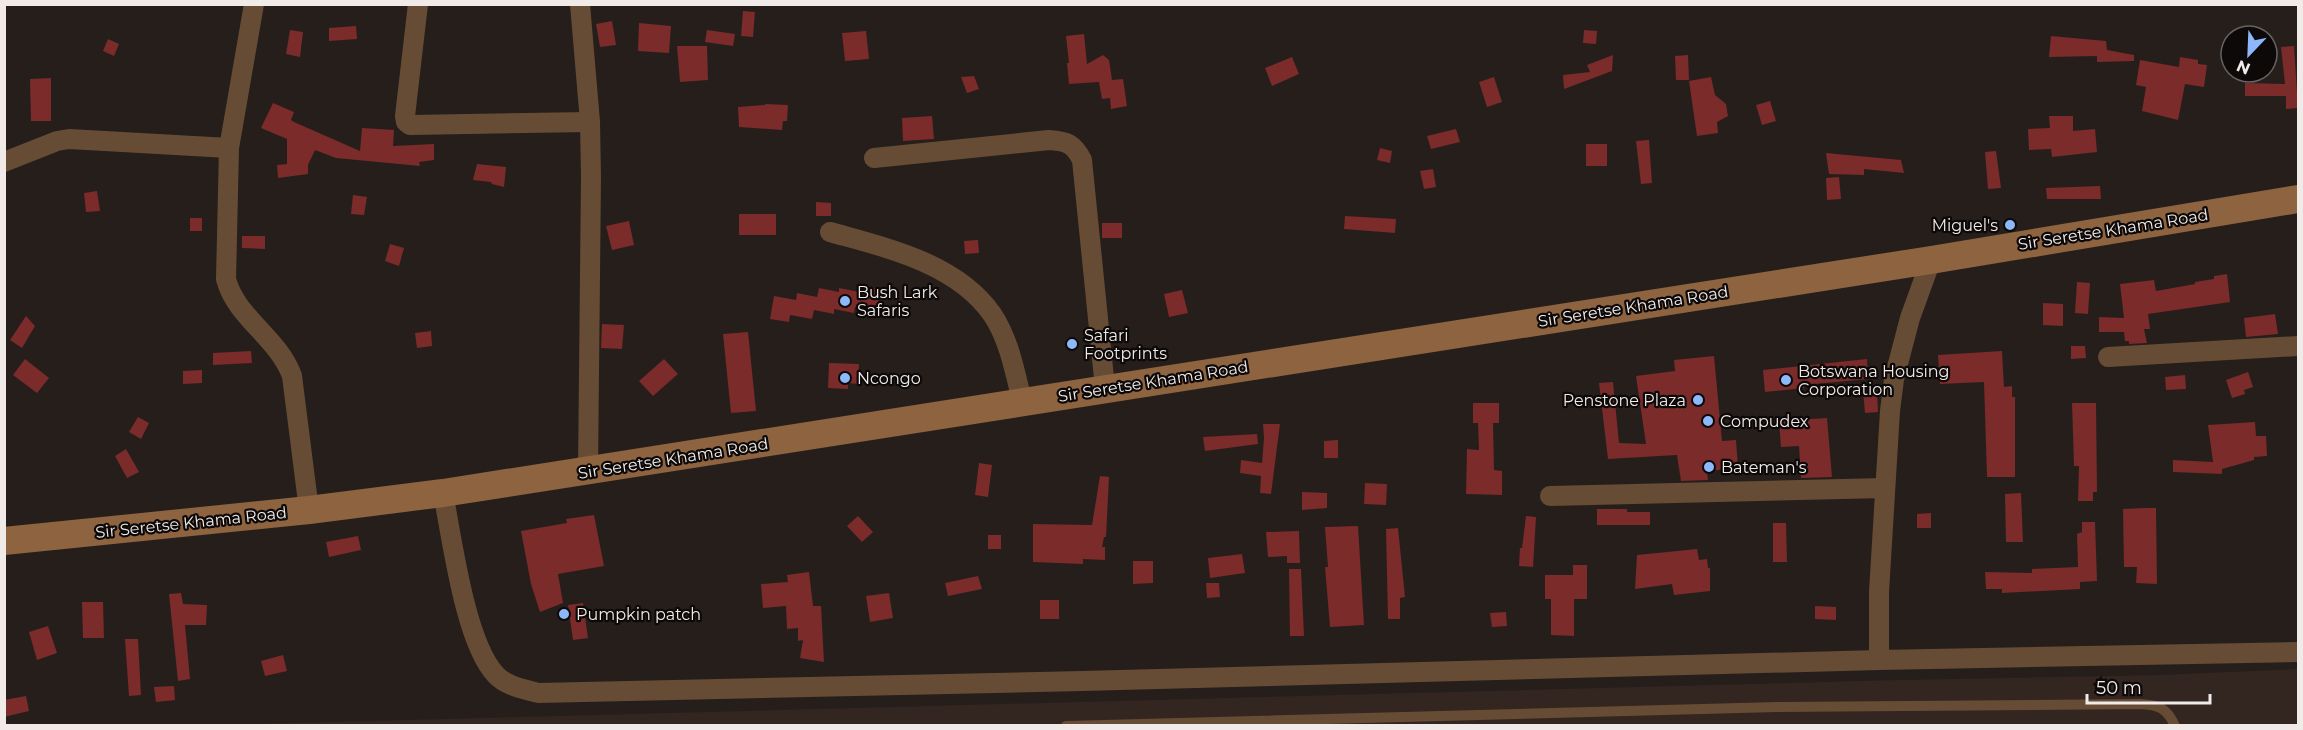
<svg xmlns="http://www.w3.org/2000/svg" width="2303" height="730" font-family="Montserrat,sans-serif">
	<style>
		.built { fill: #332520 }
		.building { fill: #7a2b2a }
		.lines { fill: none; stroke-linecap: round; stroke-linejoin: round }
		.lane { stroke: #674c35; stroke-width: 10 }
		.street { stroke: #674c35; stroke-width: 20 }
		.secondary { stroke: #8e633f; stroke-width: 28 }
		.poi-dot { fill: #8db9fc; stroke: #0c0908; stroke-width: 2 }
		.labels { text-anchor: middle; stroke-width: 4.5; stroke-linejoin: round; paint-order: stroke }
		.poi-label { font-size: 16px; fill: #f0ebe9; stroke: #0c0908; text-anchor: start }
		.street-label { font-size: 16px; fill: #f0ebe9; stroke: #0c0908 }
	</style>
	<rect width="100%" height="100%" fill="#261e1b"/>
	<!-- built -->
	<path class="built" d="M2298 669V726H181L1900 680 2159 675Z"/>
	<!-- building -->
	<g class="building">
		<path d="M743 11 755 12 753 37 741 36Z"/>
		<path d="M612 21 616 45 600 47 596 24Z"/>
		<path d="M639 23 671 26 669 53 638 51Z"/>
		<path d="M356 26 357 39 329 41V28Z"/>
		<path d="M290 30 303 32 300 57 286 54Z"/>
		<path d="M707 30 735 34 733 46 705 42Z"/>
		<path d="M1584 30 1597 31 1596 44 1583 43Z"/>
		<path d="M866 31 869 59 845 61 842 33Z"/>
		<path d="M1084 34 1087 64 1103 55 1109 60 1112 80 1123 79 1127 106 1111 109 1110 98 1102 99 1099 82 1069 84 1067 63H1069L1066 36Z"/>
		<path d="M2051 36 2106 41 2107 50 2134 55V61L2097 62V56L2049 57Z"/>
		<path d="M108 39 119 44 114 56 103 51Z"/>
		<path d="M677 46H707L708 80 680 82Z"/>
		<path d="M2294 46 2298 108 2286 109V96H2245V83L2285 84 2281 47Z"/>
		<path d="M1613 55 1612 71 1564 89 1563 75 1590 72 1587 65Z"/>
		<path d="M1688 55 1689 80H1676L1675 56Z"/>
		<path d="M1292 57 1299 74 1272 86 1265 68Z"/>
		<path d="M2180 57 2198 60V64L2207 65 2204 87 2185 84 2178 120 2142 111 2146 87 2136 85 2140 60 2179 67Z"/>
		<path d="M974 76 979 89 967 93 961 77Z"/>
		<path d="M1494 77 1502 102 1487 107 1479 82Z"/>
		<path d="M1711 77 1715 95 1726 104 1728 116 1717 122 1718 133 1697 136 1689 81Z"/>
		<path d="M51 78V121H31L30 79Z"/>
		<path d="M1770 101 1776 121 1762 125 1756 105Z"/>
		<path d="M273 103 294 112 291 120 294 122 360 151 362 128 394 130 393 146 434 144V160L419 162 420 166 336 158 315 150 308 165V174L278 178 277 165 287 164V139L261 128Z"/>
		<path d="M765 104 788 105 787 121H783L782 130 739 127 738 107 765 105Z"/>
		<path d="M932 116 934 139 903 141 902 118Z"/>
		<path d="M2049 116H2073V131L2095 129 2097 152 2052 157 2051 149 2029 150 2028 129 2050 128Z"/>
		<path d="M1456 129 1460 142 1431 149 1427 136Z"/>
		<path d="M1649 140 1652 183 1641 184 1636 141Z"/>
		<rect x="1586" y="144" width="21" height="22"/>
		<path d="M1380 148 1392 151 1390 163 1377 160Z"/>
		<path d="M1996 151 2001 188 1988 189 1985 152Z"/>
		<path d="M1826 153 1901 160 1904 173 1864 169V175L1829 174Z"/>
		<path d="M477 164 506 167 504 187 492 184 491 182 473 180Z"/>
		<path d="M1433 169 1436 187 1424 189 1420 171Z"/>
		<path d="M1839 177 1841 199 1827 200 1826 178Z"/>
		<path d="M2100 186 2101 199H2047L2046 188Z"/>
		<path d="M97 191 100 211 86 212 84 193Z"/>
		<path d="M353 195 367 197 364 215 351 214Z"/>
		<path d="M816 202 831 203V216H816Z"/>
		<rect x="739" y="214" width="37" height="21"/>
		<path d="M1345 216 1396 219 1395 233 1344 229Z"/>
		<rect x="190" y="218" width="12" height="13"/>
		<path d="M629 221 634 245 612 250 606 226Z"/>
		<rect x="1102" y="223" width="20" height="15"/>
		<path d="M242 236H265V249L242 248Z"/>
		<path d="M978 240 979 253 965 254 964 241Z"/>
		<path d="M390 244 404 248 399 266 385 261Z"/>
		<path d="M2227 274 2230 302 2148 314 2150 329H2144L2147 343 2129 344V341H2125L2124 332H2099V317L2124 318 2120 284 2154 280 2156 291 2195 284V282L2214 279V276Z"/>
		<path d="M2077 282 2090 283 2088 314 2075 313Z"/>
		<path d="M861 285 881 289 877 311 855 307 854 313 834 309V314L814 310 812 319 790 315 789 322 770 319 774 296 796 300 797 293 817 297 819 288 839 292V288L860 292Z"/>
		<path d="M1182 290 1188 313 1169 317 1164 294Z"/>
		<path d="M2043 303 2063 304V326L2043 325Z"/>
		<path d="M2275 314 2278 334 2246 337 2244 318Z"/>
		<path d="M26 316 35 326 22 348 10 340Z"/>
		<path d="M602 324 624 325 622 349 601 348Z"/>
		<path d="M431 331 432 346 417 348 415 333Z"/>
		<path d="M748 332 756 411 731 413 723 334Z"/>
		<path d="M2071 346H2085L2086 358 2071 359Z"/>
		<path d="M251 351 252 363 213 365V353Z"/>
		<path d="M2002 351 2004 387 2012 386V397H2015V477H1987L1984 382 1940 384 1938 355Z"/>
		<path d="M1714 356 1722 441 1736 440 1738 468 1707 471 1708 480 1681 481 1677 455 1608 459 1599 383 1613 382 1619 443 1646 444 1636 376 1675 371 1674 360Z"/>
		<path d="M25 359 49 378 37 393 13 375Z"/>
		<path d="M664 359 678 374 653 396 639 381Z"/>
		<path d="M1867 359 1868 379 1804 385V388L1765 392 1763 370Z"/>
		<path d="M829 363 859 364 858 384 848 383V389L828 388Z"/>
		<path d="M202 370V383L183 384V371Z"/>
		<path d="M2248 372 2253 387 2244 390 2245 394 2232 398 2226 380Z"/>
		<path d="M2185 375 2186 389 2166 390 2165 377Z"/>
		<path d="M1877 390 1878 412 1865 413 1863 391Z"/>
		<path d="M1473 403H1499V423H1493L1494 470 1502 471V495L1466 494 1467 449 1479 450 1478 423H1473Z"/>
		<path d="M2072 403H2096L2097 492H2093V501H2078L2079 466H2074Z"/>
		<path d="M138 417 149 423 141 439 129 432Z"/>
		<path d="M1827 418 1832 477 1801 478 1799 446 1781 447 1779 421Z"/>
		<path d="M2255 422 2256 436H2266L2267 456 2254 457V460L2222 469V474L2173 472V460L2213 462 2208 425Z"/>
		<path d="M1263 424H1280L1271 494 1260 493 1261 476 1240 473 1241 460 1262 463 1264 438Z"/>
		<path d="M1257 434 1258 444 1205 451 1203 437Z"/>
		<path d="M1338 440V458H1324V441Z"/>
		<path d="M126 449 139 472 127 478 115 456Z"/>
		<path d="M979 463 992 465 988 497 975 495Z"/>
		<path d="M1100 476 1109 477 1106 537H1104L1102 547H1105V560L1083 559V564L1033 562V524L1092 525Z"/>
		<path d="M1365 483 1387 484 1386 505 1364 504Z"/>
		<path d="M1302 492 1327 493V508L1302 510Z"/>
		<path d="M2021 493 2023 542H2006L2005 494Z"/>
		<path d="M2146 508H2156L2157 584 2136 583 2137 567H2124L2123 509Z"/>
		<path d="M1597 509H1627V512H1650V525H1597Z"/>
		<path d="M1931 513V528H1917V514Z"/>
		<path d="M594 515 604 566 558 574 563 603 540 612 531 584 521 531 567 523 566 519Z"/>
		<path d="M858 516 873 532 862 542 847 526Z"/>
		<path d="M1526 516 1536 517 1533 567 1519 566 1520 548H1522Z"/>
		<path d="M2082 522H2095L2097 581 2080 582V589L2002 593V589H1986L1985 572 2032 573V569L2078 567 2077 534 2082 532Z"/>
		<path d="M1773 523H1786L1787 562H1773Z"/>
		<path d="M1358 526 1364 625 1330 627 1325 567H1328L1325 527Z"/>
		<path d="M1398 528 1405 597 1400 598V619H1388L1386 529Z"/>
		<path d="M1299 531 1300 563H1287V556L1268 557 1266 532Z"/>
		<rect x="988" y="535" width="13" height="14"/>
		<path d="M358 536 361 550 329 557 326 542Z"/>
		<path d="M1697 549 1699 560 1707 559 1708 568H1710V591L1674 595 1672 584 1635 589 1637 555Z"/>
		<path d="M1242 554 1245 573 1210 578 1208 558Z"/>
		<path d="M1133 561H1153V583L1133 584Z"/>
		<path d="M1573 565H1587V599H1574V636L1551 635V599H1545V575H1573Z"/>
		<path d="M1289 569H1301L1304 636H1290Z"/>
		<path d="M809 572 813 606H821L824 662 800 658 803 640 798 641V628L787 629 786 606 763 608 761 584 788 582 787 575Z"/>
		<path d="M978 576 982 589 948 596 945 583Z"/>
		<path d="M1206 583H1219L1220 597 1207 598Z"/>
		<path d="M181 593 183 604 207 605 206 625H185L190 679 178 681 169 594Z"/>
		<path d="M889 593 893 618 870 622 866 596Z"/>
		<rect x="1040" y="600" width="19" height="19"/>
		<path d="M82 602H103L104 638H83Z"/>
		<path d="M583 603 588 638 573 640 568 605Z"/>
		<path d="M1815 606 1836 607V620L1815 619Z"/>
		<path d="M1506 612 1507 626 1492 627 1490 613Z"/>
		<path d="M48 626 57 653 37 660 29 632Z"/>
		<path d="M125 639H138L141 695 129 696Z"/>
		<path d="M283 655 287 671 265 676 261 661Z"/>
		<path d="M174 686 175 700 156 702 154 687Z"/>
		<path d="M26 696 29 711 4 717V700Z"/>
	</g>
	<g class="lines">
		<!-- lane -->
		<path class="lane" d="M1066 726 1777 707 2140 704C2159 705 2167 708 2175 726"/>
		<!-- street -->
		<g class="street">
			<path d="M254 4 229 148 226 279C236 318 278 337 292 376L309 510"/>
			<path d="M418 4 405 116 406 122 410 125 590 122"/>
			<path d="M580 4 590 122 591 177 588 471"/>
			<path d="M874 158 1049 140C1067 141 1074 144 1082 160L1105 388"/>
			<path d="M4 162 57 141 69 139 229 148"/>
			<path d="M830 232C887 248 956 263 992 314 1009 339 1015 372 1022 401"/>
			<path d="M2108 357 2298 346"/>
			<path d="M443 493C452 538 465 643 496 675 506 686 524 689 538 693L1082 681 1879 660 2298 652"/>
			<path d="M1550 496 1885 488"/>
			<path d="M1879 660V592L1890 411 1894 379 1910 318 1931 260"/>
		</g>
		<!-- secondary -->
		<path class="secondary" d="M4 541 309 510 443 493 1931 260 2298 199"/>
	</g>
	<!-- markers -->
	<g class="poi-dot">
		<circle cx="2010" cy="225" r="6"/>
		<circle cx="845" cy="301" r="6"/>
		<circle cx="1072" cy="344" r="6"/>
		<circle cx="845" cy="378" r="6"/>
		<circle cx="1786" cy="380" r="6"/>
		<circle cx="1698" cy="400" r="6"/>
		<circle cx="1708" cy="421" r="6"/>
		<circle cx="1709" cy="467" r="6"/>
		<circle cx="564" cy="614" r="6"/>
	</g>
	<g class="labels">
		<!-- poi labels -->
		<g class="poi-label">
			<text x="1998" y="231" text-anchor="end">Miguel's</text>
			<text x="857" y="298">Bush Lark<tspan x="857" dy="18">Safaris</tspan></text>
			<text x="1084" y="341">Safari<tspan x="1084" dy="18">Footprints</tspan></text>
			<text x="1798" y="377">Botswana Housing<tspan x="1798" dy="18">Corporation</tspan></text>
			<text x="857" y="384">Ncongo</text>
			<text x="1686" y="406" text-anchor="end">Penstone Plaza</text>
			<text x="1720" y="427">Compudex</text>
			<text x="1721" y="473">Bateman's</text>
			<text x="576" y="620">Pumpkin patch</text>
		</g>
		<!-- street labels -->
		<g class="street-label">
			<text transform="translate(2113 229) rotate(-9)" y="6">Sir Seretse Khama Road</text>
			<text transform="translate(1633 306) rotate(-9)" y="6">Sir Seretse Khama Road</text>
			<text transform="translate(1153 381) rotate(-9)" y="6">Sir Seretse Khama Road</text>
			<text transform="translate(673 458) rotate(-9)" y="6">Sir Seretse Khama Road</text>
			<text transform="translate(191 522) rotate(-6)" y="6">Sir Seretse Khama Road</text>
		</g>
	</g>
	<!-- border -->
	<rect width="2303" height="730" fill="none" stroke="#f0ebe9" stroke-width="12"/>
	<!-- north arrow -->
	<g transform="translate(2249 54) rotate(203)"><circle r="28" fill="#0c0908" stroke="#676362" stroke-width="1.5"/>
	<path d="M0-4.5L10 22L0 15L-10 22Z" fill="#8db9fc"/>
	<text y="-9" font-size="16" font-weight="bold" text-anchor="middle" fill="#f0ebe9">N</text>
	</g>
	<!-- scale -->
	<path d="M2087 694v9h123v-9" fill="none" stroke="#f0ebe9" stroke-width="3"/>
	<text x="2096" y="694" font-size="18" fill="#f0ebe9" stroke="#0c0908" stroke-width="4.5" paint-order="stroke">50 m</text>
</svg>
